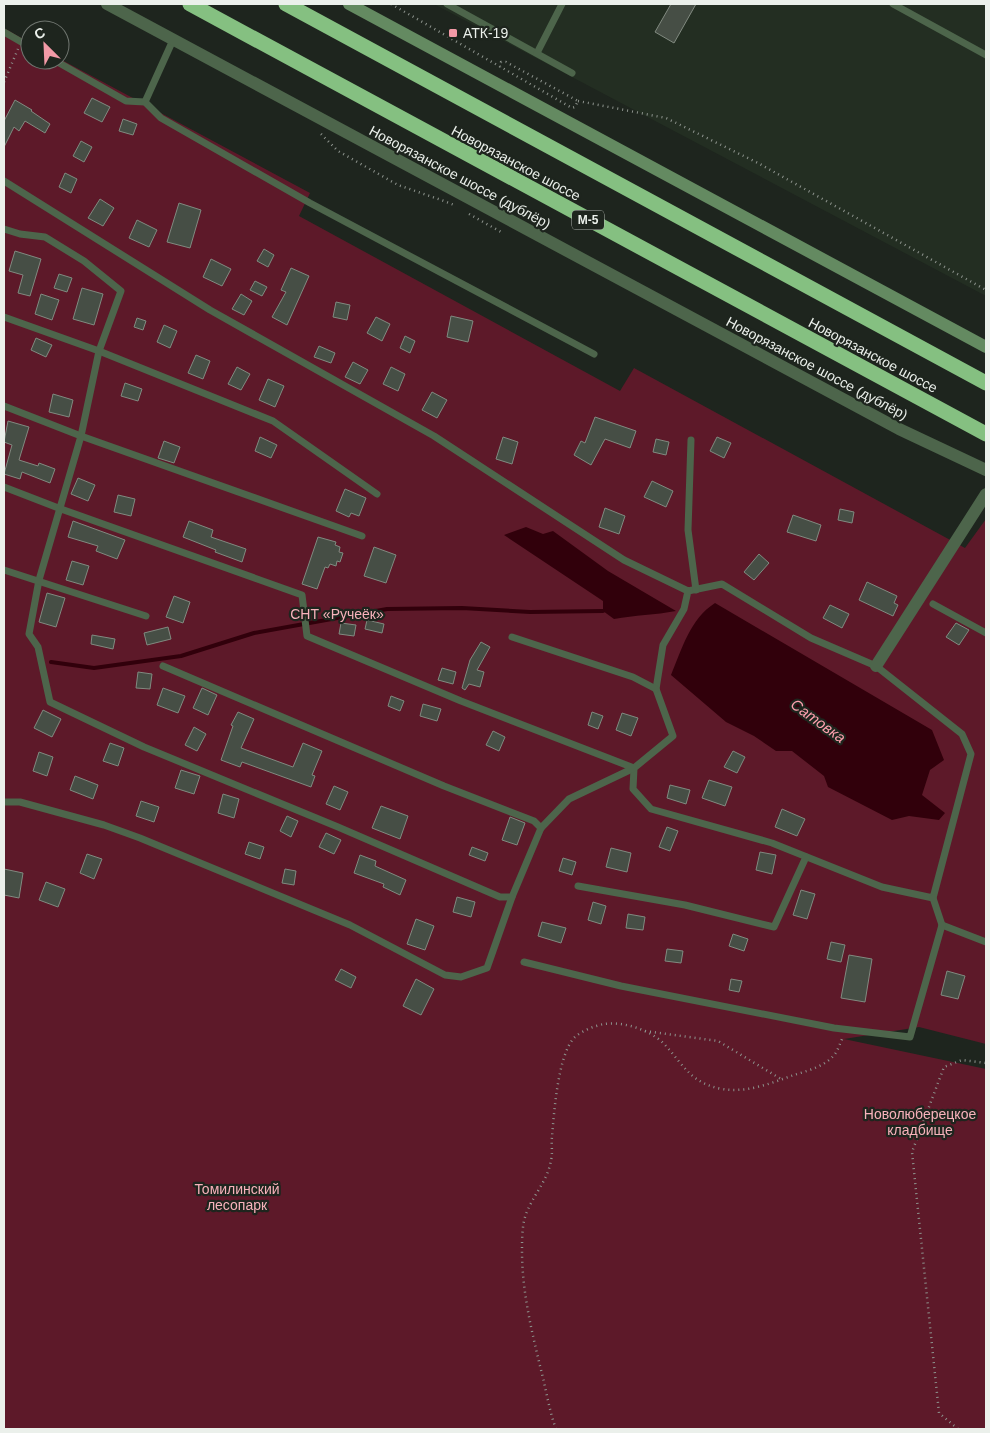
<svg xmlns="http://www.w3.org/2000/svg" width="990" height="1433" font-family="Helvetica,sans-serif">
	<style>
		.built { fill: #232e22 }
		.green { fill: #5d1929 }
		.water { fill: #31000b }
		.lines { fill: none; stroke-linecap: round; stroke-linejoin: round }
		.stream { stroke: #31000b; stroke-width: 4 }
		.building { fill: #464e45; stroke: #818a80 }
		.path { stroke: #8e948e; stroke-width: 2.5; stroke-dasharray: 1 4; stroke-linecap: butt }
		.lane { stroke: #4d654b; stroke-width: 7 }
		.street { stroke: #4d654b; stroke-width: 12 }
		.secondary { stroke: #648a61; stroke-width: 12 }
		.highway { stroke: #85c081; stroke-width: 15 }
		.poi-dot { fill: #f39aa7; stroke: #1e251e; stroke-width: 2 }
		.labels { text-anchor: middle; stroke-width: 4.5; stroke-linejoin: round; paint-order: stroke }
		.shield { fill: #1e251e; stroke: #aeb3ae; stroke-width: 1 }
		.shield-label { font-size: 12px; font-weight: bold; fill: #ebf0eb }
		.poi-label { font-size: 14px; fill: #ebf0eb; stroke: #1e251e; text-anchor: start }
		.street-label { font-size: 14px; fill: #ebf0eb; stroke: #1e251e }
		.park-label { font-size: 14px; fill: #f8b2bb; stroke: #1e251e }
		.water-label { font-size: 15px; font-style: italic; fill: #fea1af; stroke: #1e251e }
	</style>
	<rect width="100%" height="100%" fill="#1e251e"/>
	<!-- built -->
	<path class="built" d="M434 4H986V296Z"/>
	<!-- green -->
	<path class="green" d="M4 28 30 43V60L60 59 310 193 299 216 620 391 634 368 965 548 986 519V1044L919 1027 844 1039 986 1069V1429H4Z"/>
	<!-- water -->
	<g class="water">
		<path d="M526 527 543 534 553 531 608 571 676 611C655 615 635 615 614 619L603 611V601L504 535Z"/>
		<path d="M715 603 932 730 944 760 930 770 922 795 945 813 939 820 909 816 892 820 828 787 824 776 792 751H776L754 736 726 722 671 675C682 649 690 619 715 603Z"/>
	</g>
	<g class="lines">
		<!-- stream -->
		<path class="stream" d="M51 662 94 668 181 656 254 633 387 609 462 608 530 612 603 611"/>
	</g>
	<!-- building -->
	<g class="building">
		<path d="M671 4H696L674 43 655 32Z"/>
		<path d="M92 98 110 107 102 122 84 113Z"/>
		<path d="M15 100 32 110 31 111 50 124 45 133 25 121 19 131 14 127 4 147V121Z"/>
		<path d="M123 119 137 124 133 135 119 131Z"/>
		<path d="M81 141 92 147 84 162 73 156Z"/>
		<path d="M65 173 77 179 71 193 59 187Z"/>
		<path d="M100 199 114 208 103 226 88 218Z"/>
		<path d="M179 203 201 210 190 248 167 242Z"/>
		<path d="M137 220 157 230 149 247 129 238Z"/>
		<path d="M264 249 274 255 268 267 257 261Z"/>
		<path d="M15 251 41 259 30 296 18 293 23 275 9 271Z"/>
		<path d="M211 259 231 269 222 286 203 277Z"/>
		<path d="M291 268 309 276 287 325 272 317 286 292 281 290Z"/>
		<path d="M59 274 72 278 67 292 54 288Z"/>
		<path d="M255 281 267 287 262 296 250 290Z"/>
		<path d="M82 288 103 294 94 325 73 319Z"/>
		<path d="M41 294 59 300 52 320 35 314Z"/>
		<path d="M241 294 252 301 244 315 232 309Z"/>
		<path d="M336 302 350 305 347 320 333 317Z"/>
		<path d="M451 316 473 321 468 342 447 337Z"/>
		<path d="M376 317 390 324 382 341 367 333Z"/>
		<path d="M137 318 146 321 143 330 134 327Z"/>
		<path d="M164 325 177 331 170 348 157 342Z"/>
		<path d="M405 336 415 341 410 353 400 348Z"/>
		<path d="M36 338 52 345 46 357 31 350Z"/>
		<path d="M319 346 335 353 331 363 314 357Z"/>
		<path d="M196 355 210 361 203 379 188 373Z"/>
		<path d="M353 362 368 370 360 384 345 377Z"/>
		<path d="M237 367 250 374 241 390 228 384Z"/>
		<path d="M391 367 405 374 398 391 383 384Z"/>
		<path d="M268 379 284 386 275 407 259 400Z"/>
		<path d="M125 383 142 389 138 401 121 396Z"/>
		<path d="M432 392 447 400 437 418 422 410Z"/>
		<path d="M53 394 73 400 69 417 49 412Z"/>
		<path d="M595 417 636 431 630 448 605 439 591 465 574 455 581 441 585 443Z"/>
		<path d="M8 421 29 427 19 460 38 466 39 463 55 469 50 483 22 472 20 479 4 474 12 445 4 442Z"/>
		<path d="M260 437 277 445 271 458 255 451Z"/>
		<path d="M503 437 518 442 512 464 496 459Z"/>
		<path d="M717 437 731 443 724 458 710 451Z"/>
		<path d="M656 439 669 442 666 455 653 452Z"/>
		<path d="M164 441 180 447 174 463 158 458Z"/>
		<path d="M78 478 95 485 88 501 71 494Z"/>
		<path d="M652 481 673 491 666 507 644 497Z"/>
		<path d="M345 489 366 498 359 516 351 513 349 517 336 511Z"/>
		<path d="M118 495 135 499 131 516 114 512Z"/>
		<path d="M605 508 625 516 619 534 599 527Z"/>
		<path d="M840 509 854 512 852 523 838 520Z"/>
		<path d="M793 515 821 525 816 541 787 532Z"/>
		<path d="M73 521 125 540 117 559 96 551 98 546 68 537Z"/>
		<path d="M189 521 213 530 211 537 246 549 242 562 215 552 216 550 183 537Z"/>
		<path d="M318 537 336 542 335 545 340 547 339 552 343 553 340 562 337 561 336 566 330 564 328 568 325 567 317 589 302 584Z"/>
		<path d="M374 547 396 555 386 583 364 576Z"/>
		<path d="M759 554 769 563 754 580 744 572Z"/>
		<path d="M72 561 89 566 83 585 66 580Z"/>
		<path d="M867 582 897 596 894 603 898 605 893 616 859 600Z"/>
		<path d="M47 593 65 598 56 627 39 622Z"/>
		<path d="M174 596 190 602 183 623 166 617Z"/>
		<path d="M830 605 849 614 842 628 823 618Z"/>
		<path d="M367 620 384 624 382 633 365 629Z"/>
		<path d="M341 623 356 625 354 636 339 634Z"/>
		<path d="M956 623 969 630 959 645 946 637Z"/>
		<path d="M168 627 171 639 147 645 144 633Z"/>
		<path d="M92 635 115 639 113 649 91 644Z"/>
		<path d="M481 642 490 647 477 670 484 672 480 687 469 684 465 690 462 688 470 660Z"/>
		<path d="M442 668 456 672 453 684 438 680Z"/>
		<path d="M138 672 152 674 150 689 136 688Z"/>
		<path d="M163 688 185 696 178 713 157 705Z"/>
		<path d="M202 688 217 695 208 715 193 708Z"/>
		<path d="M391 696 404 701 400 711 388 706Z"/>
		<path d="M423 704 441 709 437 721 420 716Z"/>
		<path d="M43 710 61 719 52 737 34 728Z"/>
		<path d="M238 712 254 719 241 748 293 767 303 743 322 751 312 775 315 776 311 787 242 762 240 767 221 760 233 726 231 725Z"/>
		<path d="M592 712 603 716 598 729 588 725Z"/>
		<path d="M622 713 638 718 631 736 616 730Z"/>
		<path d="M194 727 206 734 197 751 185 745Z"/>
		<path d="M493 731 505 737 499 751 486 745Z"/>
		<path d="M110 743 124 748 118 766 103 761Z"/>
		<path d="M733 751 745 757 737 773 724 767Z"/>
		<path d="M39 752 53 757 47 776 33 771Z"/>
		<path d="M181 770 200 776 194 794 175 788Z"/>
		<path d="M75 776 98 785 93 799 70 790Z"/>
		<path d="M709 780 732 787 725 806 702 798Z"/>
		<path d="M670 785 690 790 686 804 667 798Z"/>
		<path d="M334 786 348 792 340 810 326 804Z"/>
		<path d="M223 794 239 799 234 818 218 813Z"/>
		<path d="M141 801 159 807 154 822 136 816Z"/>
		<path d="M381 806 408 816 400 839 372 828Z"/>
		<path d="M782 809 805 819 797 836 775 827Z"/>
		<path d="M287 816 298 821 291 837 280 831Z"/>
		<path d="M510 817 525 823 517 845 502 840Z"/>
		<path d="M667 827 678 831 670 851 659 847Z"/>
		<path d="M326 833 341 840 334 854 319 847Z"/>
		<path d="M249 842 264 847 260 859 245 854Z"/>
		<path d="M472 847 488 853 485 861 469 855Z"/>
		<path d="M611 848 631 853 627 872 606 867Z"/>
		<path d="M760 852 776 855 772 874 756 870Z"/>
		<path d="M87 854 102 859 94 879 80 873Z"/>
		<path d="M360 855 376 861 375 866 406 880 400 895 383 887 384 884 354 873Z"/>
		<path d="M563 858 576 862 572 875 559 871Z"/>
		<path d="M4 869 23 873 19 898 4 895Z"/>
		<path d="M285 869 296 871 294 885 282 883Z"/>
		<path d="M46 882 65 889 58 907 39 900Z"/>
		<path d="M801 890 815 894 807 919 793 915Z"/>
		<path d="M457 897 475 902 471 917 453 912Z"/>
		<path d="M593 902 606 906 601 924 588 920Z"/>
		<path d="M628 914 645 917 643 930 626 928Z"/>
		<path d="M416 919 434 926 425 950 407 944Z"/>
		<path d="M542 922 566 928 561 943 538 936Z"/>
		<path d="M733 934 748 939 744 951 729 946Z"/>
		<path d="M831 942 845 945 841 962 827 959Z"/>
		<path d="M667 949 683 951 681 963 665 961Z"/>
		<path d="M849 955 872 959 865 1002 841 998Z"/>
		<path d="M341 969 356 977 351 988 335 980Z"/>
		<path d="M947 971 965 976 958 999 941 995Z"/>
		<path d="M416 979 434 989 421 1015 403 1006Z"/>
		<path d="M731 979 742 981 739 992 729 990Z"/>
	</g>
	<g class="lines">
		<!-- path -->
		<g class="path">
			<path d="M391 4 572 108 575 107 578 101 506 62H501L500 67"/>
			<path d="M4 82 18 49"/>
			<path d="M578 101 666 118 758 163 986 290"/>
			<path d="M321 134 338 151 398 185 444 201 454 205"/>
			<path d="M469 214 501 232"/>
			<path d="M645 1031 718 1041 781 1079"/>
			<path d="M556 1429C550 1413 547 1395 543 1378 533 1337 522 1294 522 1251 522 1242 522 1231 524 1221 529 1199 548 1182 551 1160 553 1152 551 1144 552 1137 554 1113 558 1055 574 1038 581 1031 594 1026 604 1024 625 1021 653 1031 666 1046 685 1067 691 1083 722 1089 746 1093 769 1084 791 1076 806 1071 825 1067 835 1054 838 1050 840 1043 843 1037"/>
			<path d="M958 1429 939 1413 912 1152 944 1067 962 1060 986 1063"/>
		</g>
		<!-- lane -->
		<g class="lane">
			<path d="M447 4 572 73"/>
			<path d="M893 4 986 55"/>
			<path d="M4 32 30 47"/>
			<path d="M537 53 562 4"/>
			<path d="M54 60 126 101 145 102 161 118 310 203 594 354"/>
			<path d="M145 102 173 40"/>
			<path d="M4 181 210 310 434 436 624 560 688 591 684 609 663 645 656 689 673 736 634 768 633 789 651 809 772 843 882 887 933 898 971 754 962 734 876 666 811 638 722 584 688 591"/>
			<path d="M4 229 20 234 45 237 84 261 121 291 99 351 81 436 39 580 29 634 38 647 50 702 144 747 338 827 500 897H512L541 828 569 799 634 768 461 701 307 636 302 595 61 509 4 487"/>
			<path d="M4 317 99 351 273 421 377 494"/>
			<path d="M4 406 81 436 362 536"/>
			<path d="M691 440 688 530 696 590"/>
			<path d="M4 570 146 616"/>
			<path d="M933 604 986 633"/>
			<path d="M512 637 633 677 656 689"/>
			<path d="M163 666 444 786 534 821 541 828"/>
			<path d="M4 802H20L104 825 140 838 350 925 445 975 461 977 487 968 512 897"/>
			<path d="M578 886 685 905 774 927 806 857"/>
			<path d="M942 925 986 942"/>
			<path d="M524 962 621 986 834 1028 910 1037 942 925 933 898"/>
		</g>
		<!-- street -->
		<g class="street">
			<path d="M107 4 899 429 986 470"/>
			<path d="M876 666 986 494"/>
		</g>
		<!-- secondary -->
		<path class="secondary" d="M349 4 986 347"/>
		<!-- highway -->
		<g class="highway">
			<path d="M190 4 986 434"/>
			<path d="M286 4 986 383"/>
		</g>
	</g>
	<!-- markers -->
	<rect class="poi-dot" x="448" y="28" width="10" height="10" rx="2.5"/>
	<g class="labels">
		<!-- shield labels -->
		<rect class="shield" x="572" y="210.5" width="32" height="19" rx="4"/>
		<g class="shield-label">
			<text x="588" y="224">М-5</text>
		</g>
		<!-- poi labels -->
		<g class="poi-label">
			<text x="463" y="38">АТК-19</text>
		</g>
		<!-- street labels -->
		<g class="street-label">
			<text transform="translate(516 163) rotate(28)" y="5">Новорязанское шоссе</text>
			<text transform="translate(460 177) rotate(28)" y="5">Новорязанское шоссе (дублёр)</text>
			<text transform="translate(873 355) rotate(28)" y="5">Новорязанское шоссе</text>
			<text transform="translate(817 368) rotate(28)" y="5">Новорязанское шоссе (дублёр)</text>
		</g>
		<!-- park labels -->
		<g class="park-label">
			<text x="337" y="619">СНТ «Ручеёк»</text>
			<text x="920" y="1119">Новолюберецкое<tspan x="920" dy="16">кладбище</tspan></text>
			<text x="237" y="1194">Томилинский<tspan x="237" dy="16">лесопарк</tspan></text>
		</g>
		<!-- water labels -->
		<g class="water-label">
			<text transform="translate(818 721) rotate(36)" y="5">Сатовка</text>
		</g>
	</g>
	<!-- border -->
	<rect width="990" height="1433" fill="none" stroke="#ebf0eb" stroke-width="10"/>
	<!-- north arrow -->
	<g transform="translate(45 45) rotate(336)"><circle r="24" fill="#1e251e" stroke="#707670"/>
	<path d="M0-4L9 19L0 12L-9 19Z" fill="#f39aa7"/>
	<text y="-8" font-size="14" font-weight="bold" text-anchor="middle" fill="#ebf0eb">С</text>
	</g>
</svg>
